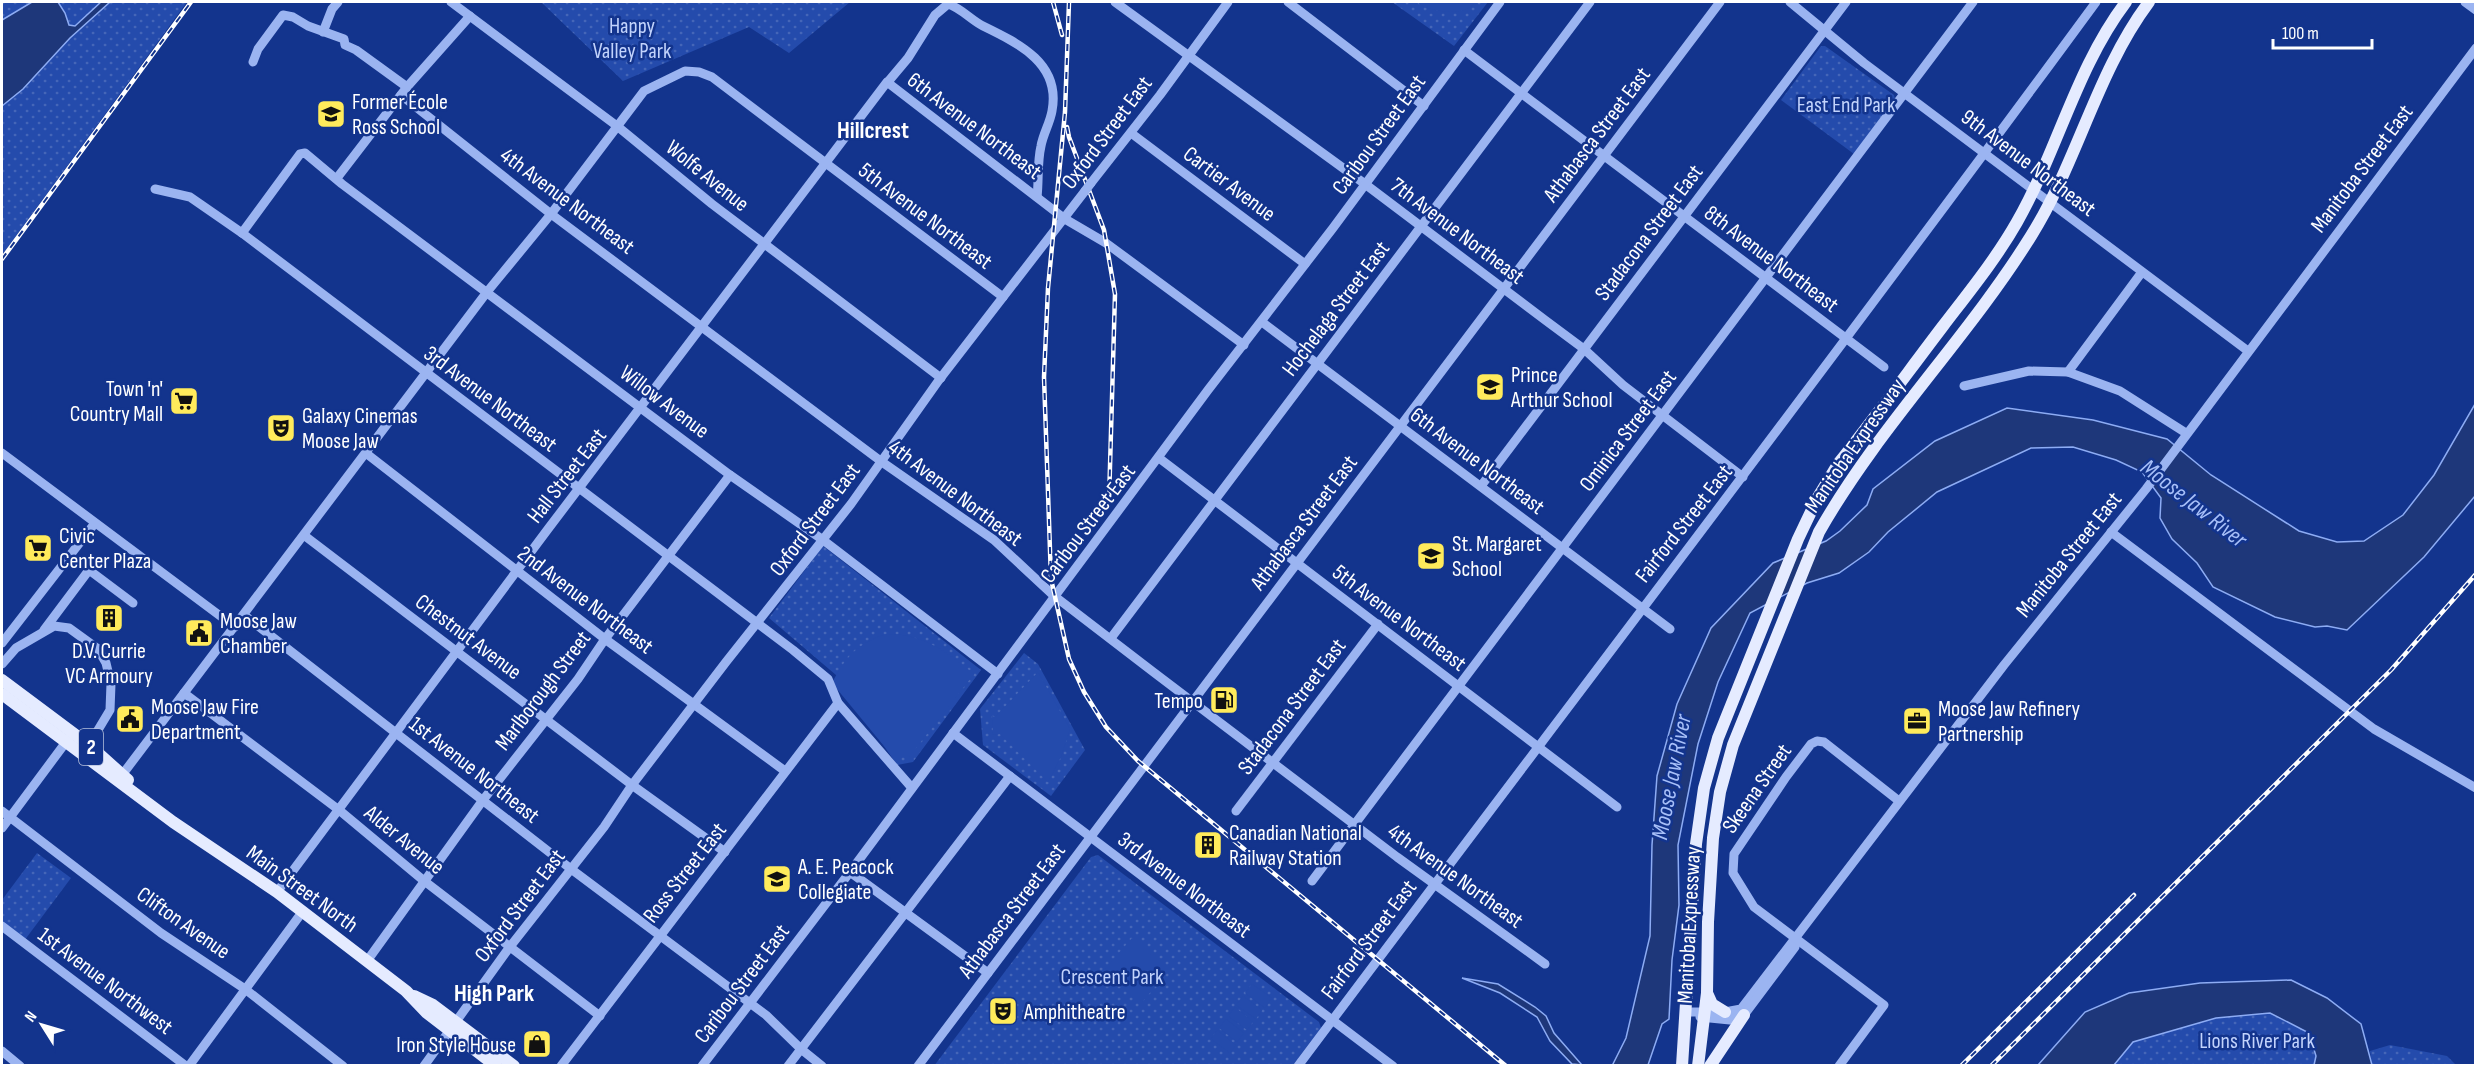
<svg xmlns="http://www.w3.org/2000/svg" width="2477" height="1067" font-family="'Sofia Sans Condensed',sans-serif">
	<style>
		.green { fill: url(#green-dots) }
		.pitch { fill: #244bac }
		.water { fill: #1e377a; stroke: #8dacf4; stroke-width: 1.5 }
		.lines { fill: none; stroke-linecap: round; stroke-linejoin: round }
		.minor { stroke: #9bb4f1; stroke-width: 9 }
		.major { stroke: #e5ebff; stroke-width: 12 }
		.rail-casing { stroke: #fff; stroke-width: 4.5 }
		.rail { stroke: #13348d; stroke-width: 2; stroke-dasharray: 7; stroke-linecap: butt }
		.minor-bridge { stroke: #9bb4f1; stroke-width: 9 }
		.labels { text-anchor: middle; stroke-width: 5; stroke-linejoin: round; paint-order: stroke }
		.shield { fill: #13348d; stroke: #b8c2dd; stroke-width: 1.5 }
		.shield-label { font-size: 21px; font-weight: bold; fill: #fff }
		.park-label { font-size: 22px; fill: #c2d3fc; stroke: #13348d }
		.poi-label { font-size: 22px; fill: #fff; stroke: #13348d; text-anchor: start }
		.street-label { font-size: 22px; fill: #fff; stroke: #13348d }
		.neighbourhood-label { font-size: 24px; font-weight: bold; fill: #fff; stroke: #13348d }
		.water-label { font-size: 24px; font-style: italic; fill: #a7bff8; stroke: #13348d }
	</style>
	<defs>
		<pattern id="green-dots" width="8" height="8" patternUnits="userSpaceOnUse" patternTransform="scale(1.5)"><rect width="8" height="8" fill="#244bac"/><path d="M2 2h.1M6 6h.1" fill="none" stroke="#4566b8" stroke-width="1.8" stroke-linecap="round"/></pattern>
	</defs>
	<rect width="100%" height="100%" fill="#13348d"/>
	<!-- green -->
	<g class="green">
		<path d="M2 2H187L2 255Z"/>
		<path d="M541 2H850L789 53 749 27 623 81Z"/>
		<path d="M1392 2H1488L1454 46Z"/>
		<path d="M1821 46H1825L1894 95 1895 99 1854 154 1781 100Z"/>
		<path d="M823 546 981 670 913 762 897 765 836 675 769 618Z"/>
		<path d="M1024 653 1038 664 1085 750 1051 796 983 745 980 709Z"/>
		<path d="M37 853 71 878 24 941 2 924V900Z"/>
		<path d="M1098 855 1319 1022 1321 1028 1293 1065 934 1066 1091 857Z"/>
		<path d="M2270 1013 2309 1033 2316 1056 2314 1066H2114L2133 1042 2216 1018Z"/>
		<path d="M2390 1045 2447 1056 2456 1065H2372L2370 1051Z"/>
	</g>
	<!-- pitch -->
	<g class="pitch">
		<path d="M1417 2H1476C1473 4 1469 9 1464 10 1451 14 1427 11 1417 2Z"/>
		<path d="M887 634C924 634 947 652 974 674L909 757H893L832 683C845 657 859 642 887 634Z"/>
		<path d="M1038 672 1070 729 1061 757 1048 782 1000 734 993 735 992 716 995 717Z"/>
		<path d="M1132 938 1169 971 1142 1002 1105 969Z"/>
		<path d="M1252 984 1272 998 1265 1008 1245 993Z"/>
		<path d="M1243 996 1262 1010 1256 1019 1236 1005Z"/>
		<path d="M1235 1007 1253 1022 1247 1030 1228 1016Z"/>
		<path d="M1226 1019 1244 1033 1237 1042 1219 1028Z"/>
		<path d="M1217 1030 1236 1045 1230 1053 1211 1039Z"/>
	</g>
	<!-- water -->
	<g class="water">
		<path d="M32 2H58L65 13 69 25 75 26 101 2H110L70 38 23 89 2 106V20Z"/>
		<path d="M2475 404V496L2424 557 2347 630 2327 626 2315 627 2275 617 2213 587 2197 563 2172 539 2160 518 2161 498 2142 472 2116 460 2073 447 2031 448 1937 492 1888 532 1869 552 1839 573 1807 583 1750 613 1718 682 1698 744 1678 845 1679 905 1672 960 1669 1019 1662 1024 1648 1065 1612 1066 1626 1038 1650 936 1652 845 1657 776 1677 704 1711 628 1773 563 1826 541 1840 531 1867 505 1873 489 1935 441 2007 408 2093 420 2167 439 2211 475 2299 531 2337 542 2364 541 2403 515 2434 475Z"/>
		<path d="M1462 978 1498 984 1535 1007 1546 1016 1554 1033 1582 1065 1572 1064 1550 1041 1537 1017 1500 993Z"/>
		<path d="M2291 980 2327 998 2361 1024 2372 1065H2314L2316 1056 2309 1033 2270 1013 2216 1018 2133 1042 2114 1065H2038L2085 1012 2129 993 2200 983Z"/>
	</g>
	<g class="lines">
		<!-- minor -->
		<g class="minor">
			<path d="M451 2 617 126 712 204 941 378"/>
			<path d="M1115 2 1365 184 1545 320 1584 349 1623 385 1743 477"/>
			<path d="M1288 2 1424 106"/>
			<path d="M1790 2 1864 63 2248 351"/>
			<path d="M2465 2 2476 10"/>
			<path d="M323 32 332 9 338 2"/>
			<path d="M1464 50 1884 367"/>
			<path d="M253 62 258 49 283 15 293 17 308 26 344 39 345 45 356 50 407 87"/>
			<path d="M887 83 908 58 935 15 948 4C961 8 971 20 983 26 1020 44 1061 64 1052 111 1050 123 1043 134 1041 146 1037 163 1039 181 1037 197"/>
			<path d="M401 95 551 214 882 462 994 540 1053 595 1152 671 1397 857 1545 964"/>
			<path d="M1131 133 1305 264"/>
			<path d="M337 178 407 87 470 16"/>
			<path d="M1091 183 1160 95 1228 2"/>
			<path d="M155 189 190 197 242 233 793 650 828 679 838 703 912 788"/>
			<path d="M242 233 300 154 305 153 342 184 730 475 823 540 998 674"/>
			<path d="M1262 322 1670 629"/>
			<path d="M2068 372 2142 272"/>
			<path d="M1964 386 2029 371 2068 372 2120 391 2186 433"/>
			<path d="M2 453 235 627"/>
			<path d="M367 454 605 639 785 771"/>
			<path d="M1159 458 1617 807"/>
			<path d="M1481 486 1846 2"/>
			<path d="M2111 532 2374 729 2476 788"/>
			<path d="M305 536 632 785 725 852"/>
			<path d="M244 615 571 869 766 1015 801 1049 822 1066"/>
			<path d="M44 630 89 570 133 603"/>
			<path d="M1111 638 1590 2"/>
			<path d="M2 643 95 523"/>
			<path d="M2 664 16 648 54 626 69 628 98 649 106 663 111 684 110 710 89 745"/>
			<path d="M184 693 339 810 423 880 600 1016"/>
			<path d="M953 733 1393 1066"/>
			<path d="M119 779 487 292 551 214 644 91 685 71 699 72 712 77 1003 297"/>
			<path d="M2 811 161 933 245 989 343 1066"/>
			<path d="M1236 811 1378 624"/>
			<path d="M2 828 69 738"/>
			<path d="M850 872 988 973"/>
			<path d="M1312 881 1973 2"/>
			<path d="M277 892 548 529 887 82 1065 219 1106 243 1244 345"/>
			<path d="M2 926 186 1066"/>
			<path d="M367 961 483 800 578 679 605 639 730 475"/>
			<path d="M1685 1012H1725L1741 1009 2004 665 2146 489 2476 48"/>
			<path d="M1700 1017 1730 1020 1744 1015 1795 947 1796 939"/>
			<path d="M2 1051 20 1066"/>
			<path d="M189 1066 303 911"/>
			<path d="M424 1066 509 948 604 827 632 785 726 662 851 504 939 380 1085 191"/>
			<path d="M561 1066 838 703"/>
			<path d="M702 1066 850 872 1208 390 1333 228 1500 2"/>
			<path d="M788 1066 1010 776"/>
			<path d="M918 1066 1720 2"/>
			<path d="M1298 1066C1564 711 1834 359 2096 2"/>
			<path d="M1839 1066 1884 1005 1754 907 1733 873 1734 854 1786 777 1811 744 1817 741 1824 742 1899 801"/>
		</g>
		<!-- major -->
		<g class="major">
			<path d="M2 680 89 745 128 780"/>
			<path d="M2 694 173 822 277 892 406 991 427 1013 496 1066"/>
			<path d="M1707 993 1712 1004 1725 1012"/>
			<path d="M414 996 433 1005 514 1066"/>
			<path d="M1682 1066 1696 844 1704 788 1718 738 1798 539 1818 497 1838 464C1874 419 1908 372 1943 326 1969 292 1996 259 2017 222 2058 150 2076 68 2126 2"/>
			<path d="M1698 1066 1707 993 1708 922 1713 838 1720 792 1733 745 1819 532C1879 426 1967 339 2031 236 2078 161 2096 73 2149 2"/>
			<path d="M1710 1066 1744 1015"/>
		</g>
		<!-- rail casing -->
		<g class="rail-casing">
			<g id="rail">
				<path d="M1053 2 1062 35"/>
				<path d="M1069 2 1065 112 1048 288 1044 377 1051 579 1069 659 1084 692 1106 727 1138 761 1506 1066"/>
				<path d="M1067 127 1069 137 1104 230 1115 294 1109 501"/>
				<path d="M2 259 191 2"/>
				<path d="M1961 1066 2134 895"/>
				<path d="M1991 1066 2391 670 2476 574"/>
			</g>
		</g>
		<!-- rail -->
		<use href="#rail" class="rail"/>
		<!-- minor-bridge -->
		<path class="minor-bridge" d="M1085 191 1091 183"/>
	</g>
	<!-- icons -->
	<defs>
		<g id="school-square" transform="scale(1.5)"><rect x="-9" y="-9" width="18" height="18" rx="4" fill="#ffeb5b" stroke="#13348d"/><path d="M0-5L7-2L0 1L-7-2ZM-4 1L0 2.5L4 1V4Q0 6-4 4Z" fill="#111"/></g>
		<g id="supermarket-square" transform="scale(1.5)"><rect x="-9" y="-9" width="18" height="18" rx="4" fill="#ffeb5b" stroke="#13348d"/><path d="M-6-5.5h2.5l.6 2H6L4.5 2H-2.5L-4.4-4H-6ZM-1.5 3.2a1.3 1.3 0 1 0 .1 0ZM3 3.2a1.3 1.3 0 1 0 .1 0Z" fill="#111"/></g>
		<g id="theatre-square" transform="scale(1.5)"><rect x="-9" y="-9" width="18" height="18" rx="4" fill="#ffeb5b" stroke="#13348d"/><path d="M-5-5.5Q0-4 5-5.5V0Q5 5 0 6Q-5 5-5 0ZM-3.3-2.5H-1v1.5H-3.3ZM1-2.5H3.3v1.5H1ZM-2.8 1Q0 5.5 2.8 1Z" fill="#111"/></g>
		<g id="building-square" transform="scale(1.5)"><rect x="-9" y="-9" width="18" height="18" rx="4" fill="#ffeb5b" stroke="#13348d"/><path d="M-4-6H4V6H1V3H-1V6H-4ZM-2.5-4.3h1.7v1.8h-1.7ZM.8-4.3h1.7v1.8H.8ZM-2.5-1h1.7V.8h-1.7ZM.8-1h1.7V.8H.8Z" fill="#111"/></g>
		<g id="civic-square" transform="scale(1.5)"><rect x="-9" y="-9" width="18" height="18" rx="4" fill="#ffeb5b" stroke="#13348d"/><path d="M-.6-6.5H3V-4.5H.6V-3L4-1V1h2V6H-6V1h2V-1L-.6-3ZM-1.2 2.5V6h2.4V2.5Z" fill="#111"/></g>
		<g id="fuel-square" transform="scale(1.5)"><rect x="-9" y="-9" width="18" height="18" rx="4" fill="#ffeb5b" stroke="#13348d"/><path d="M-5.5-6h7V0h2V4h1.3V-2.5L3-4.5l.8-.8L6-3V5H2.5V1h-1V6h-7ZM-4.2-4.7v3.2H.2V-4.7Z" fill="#111"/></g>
		<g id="office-square" transform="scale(1.5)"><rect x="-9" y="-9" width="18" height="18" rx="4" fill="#ffeb5b" stroke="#13348d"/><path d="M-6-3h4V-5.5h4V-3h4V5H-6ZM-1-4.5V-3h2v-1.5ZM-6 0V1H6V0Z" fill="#111"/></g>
		<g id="shop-square" transform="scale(1.5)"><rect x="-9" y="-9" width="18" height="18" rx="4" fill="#ffeb5b" stroke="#13348d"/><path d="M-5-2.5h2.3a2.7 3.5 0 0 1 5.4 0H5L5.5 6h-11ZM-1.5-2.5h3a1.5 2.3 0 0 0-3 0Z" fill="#111"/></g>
	</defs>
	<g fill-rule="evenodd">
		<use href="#school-square" x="331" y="114"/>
		<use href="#school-square" x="1490" y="387"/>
		<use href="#supermarket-square" x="184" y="401"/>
		<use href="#theatre-square" x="281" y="428"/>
		<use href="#supermarket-square" x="38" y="548"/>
		<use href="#school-square" x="1431" y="556"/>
		<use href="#building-square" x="109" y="618"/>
		<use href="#civic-square" x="199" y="633"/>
		<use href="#fuel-square" x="1224" y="700"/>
		<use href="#civic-square" x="130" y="719"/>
		<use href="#office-square" x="1917" y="721"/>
		<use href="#building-square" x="1208" y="845"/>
		<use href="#school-square" x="777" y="879"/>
		<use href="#theatre-square" x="1003" y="1011"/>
		<use href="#shop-square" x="537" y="1044"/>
	</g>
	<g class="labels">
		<!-- shield labels -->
		<rect class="shield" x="79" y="729" width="24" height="36" rx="4.5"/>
		<g class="shield-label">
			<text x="91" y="754">2</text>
		</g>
		<!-- park labels -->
		<g class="park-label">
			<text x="632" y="33">Happy<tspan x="632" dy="25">Valley Park</tspan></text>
			<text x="1846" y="112">East End Park</text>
			<text x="1112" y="984">Crescent Park</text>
			<text x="2257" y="1048">Lions River Park</text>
		</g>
		<!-- poi labels -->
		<g class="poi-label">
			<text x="352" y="109">Former École<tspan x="352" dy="25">Ross School</tspan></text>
			<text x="1511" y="382">Prince<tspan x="1511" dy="25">Arthur School</tspan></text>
			<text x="163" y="396" text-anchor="end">Town 'n'<tspan x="163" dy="25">Country Mall</tspan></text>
			<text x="302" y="423">Galaxy Cinemas<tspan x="302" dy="25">Moose Jaw</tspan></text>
			<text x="59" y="543">Civic<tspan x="59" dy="25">Center Plaza</tspan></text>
			<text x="1452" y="551">St. Margaret<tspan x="1452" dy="25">School</tspan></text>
			<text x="220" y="628">Moose Jaw<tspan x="220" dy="25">Chamber</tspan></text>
			<text x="109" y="658" text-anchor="middle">D.V. Currie<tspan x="109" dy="25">VC Armoury</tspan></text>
			<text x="1203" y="708" text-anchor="end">Tempo</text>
			<text x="151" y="714">Moose Jaw Fire<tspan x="151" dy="25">Department</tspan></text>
			<text x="1938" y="716">Moose Jaw Refinery<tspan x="1938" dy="25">Partnership</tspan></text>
			<text x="1229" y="840">Canadian National<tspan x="1229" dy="25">Railway Station</tspan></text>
			<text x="798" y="874">A. E. Peacock<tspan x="798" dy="25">Collegiate</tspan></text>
			<text x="1024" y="1019">Amphitheatre</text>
			<text x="516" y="1052" text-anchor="end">Iron Style House</text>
		</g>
		<!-- street labels -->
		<g class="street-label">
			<text transform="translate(975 125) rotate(37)" y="8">6th Avenue Northeast</text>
			<text transform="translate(1106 132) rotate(-53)" y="8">Oxford Street East</text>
			<text transform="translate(1378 134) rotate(-54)" y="8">Caribou Street East</text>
			<text transform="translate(1596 134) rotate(-53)" y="8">Athabasca Street East</text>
			<text transform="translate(2029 162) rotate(37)" y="8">9th Avenue Northeast</text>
			<text transform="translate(2361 168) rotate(-53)" y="8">Manitoba Street East</text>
			<text transform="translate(708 175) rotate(39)" y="8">Wolfe Avenue</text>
			<text transform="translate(1230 183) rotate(37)" y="8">Cartier Avenue</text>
			<text transform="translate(568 200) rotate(37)" y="8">4th Avenue Northeast</text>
			<text transform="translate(926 215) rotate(37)" y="8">5th Avenue Northeast</text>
			<text transform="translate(1458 230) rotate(37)" y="8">7th Avenue Northeast</text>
			<text transform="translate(1648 232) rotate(-53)" y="8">Stadacona Street East</text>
			<text transform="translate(1772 258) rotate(37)" y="8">8th Avenue Northeast</text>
			<text transform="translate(1335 308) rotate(-53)" y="8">Hochelaga Street East</text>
			<text transform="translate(491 398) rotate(37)" y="8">3rd Avenue Northeast</text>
			<text transform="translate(665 401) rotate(37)" y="8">Willow Avenue</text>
			<text transform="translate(1627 430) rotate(-53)" y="8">Ominica Street East</text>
			<text transform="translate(1854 445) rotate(-55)" y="8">Manitoba Expressway</text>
			<text transform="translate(1478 460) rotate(37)" y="8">6th Avenue Northeast</text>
			<text transform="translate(566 475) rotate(-52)" y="8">Hall Street East</text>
			<text transform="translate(956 492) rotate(37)" y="8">4th Avenue Northeast</text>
			<text transform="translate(814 519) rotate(-53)" y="8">Oxford Street East</text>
			<text transform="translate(1303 522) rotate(-53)" y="8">Athabasca Street East</text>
			<text transform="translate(1087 523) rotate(-53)" y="8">Caribou Street East</text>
			<text transform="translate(1683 523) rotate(-52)" y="8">Fairford Street East</text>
			<text transform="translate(2068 554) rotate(-51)" y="8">Manitoba Street East</text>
			<text transform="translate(586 599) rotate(37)" y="8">2nd Avenue Northeast</text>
			<text transform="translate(1400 617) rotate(37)" y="8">5th Avenue Northeast</text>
			<text transform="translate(469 636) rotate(37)" y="8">Chestnut Avenue</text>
			<text transform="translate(542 690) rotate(-53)" y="8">Marlborough Street</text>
			<text transform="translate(1291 706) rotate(-53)" y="8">Stadacona Street East</text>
			<text transform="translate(475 769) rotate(38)" y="8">1st Avenue Northeast</text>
			<text transform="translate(1756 788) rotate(-55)" y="8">Skeena Street</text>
			<text transform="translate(405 839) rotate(39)" y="8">Alder Avenue</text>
			<text transform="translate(684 872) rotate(-52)" y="8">Ross Street East</text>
			<text transform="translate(1456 875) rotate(36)" y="8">4th Avenue Northeast</text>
			<text transform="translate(1185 884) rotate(37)" y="8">3rd Avenue Northeast</text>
			<text transform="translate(303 888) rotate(36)" y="8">Main Street North</text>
			<text transform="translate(519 905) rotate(-53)" y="8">Oxford Street East</text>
			<text transform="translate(1011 910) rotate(-53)" y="8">Athabasca Street East</text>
			<text transform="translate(184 922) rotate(35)" y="8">Clifton Avenue</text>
			<text transform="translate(1688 925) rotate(-87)" y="8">Manitoba Expressway</text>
			<text transform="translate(1368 939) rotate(-53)" y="8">Fairford Street East</text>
			<text transform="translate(106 980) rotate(37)" y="8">1st Avenue Northwest</text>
			<text transform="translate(741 983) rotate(-53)" y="8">Caribou Street East</text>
		</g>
		<!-- neighbourhood labels -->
		<g class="neighbourhood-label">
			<text x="873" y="138">Hillcrest</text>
			<text x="494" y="1001">High Park</text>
		</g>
		<!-- water labels -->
		<g class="water-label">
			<text transform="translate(2194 503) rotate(38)" y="8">Moose Jaw River</text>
			<text transform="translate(1671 777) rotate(-79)" y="8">Moose Jaw River</text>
		</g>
	</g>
	<!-- border -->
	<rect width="2477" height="1067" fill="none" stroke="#ffffff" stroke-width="6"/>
	<!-- north arrow -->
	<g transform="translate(42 1025) rotate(307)" stroke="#13348d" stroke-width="4.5" paint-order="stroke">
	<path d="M0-4.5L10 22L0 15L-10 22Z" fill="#ffffff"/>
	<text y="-9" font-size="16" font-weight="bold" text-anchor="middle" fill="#ffffff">N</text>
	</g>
	<!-- scale -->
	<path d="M2273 39v9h99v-9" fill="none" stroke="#ffffff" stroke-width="3"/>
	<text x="2282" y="39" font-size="18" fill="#ffffff" stroke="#13348d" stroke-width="4.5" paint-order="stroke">100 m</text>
</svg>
